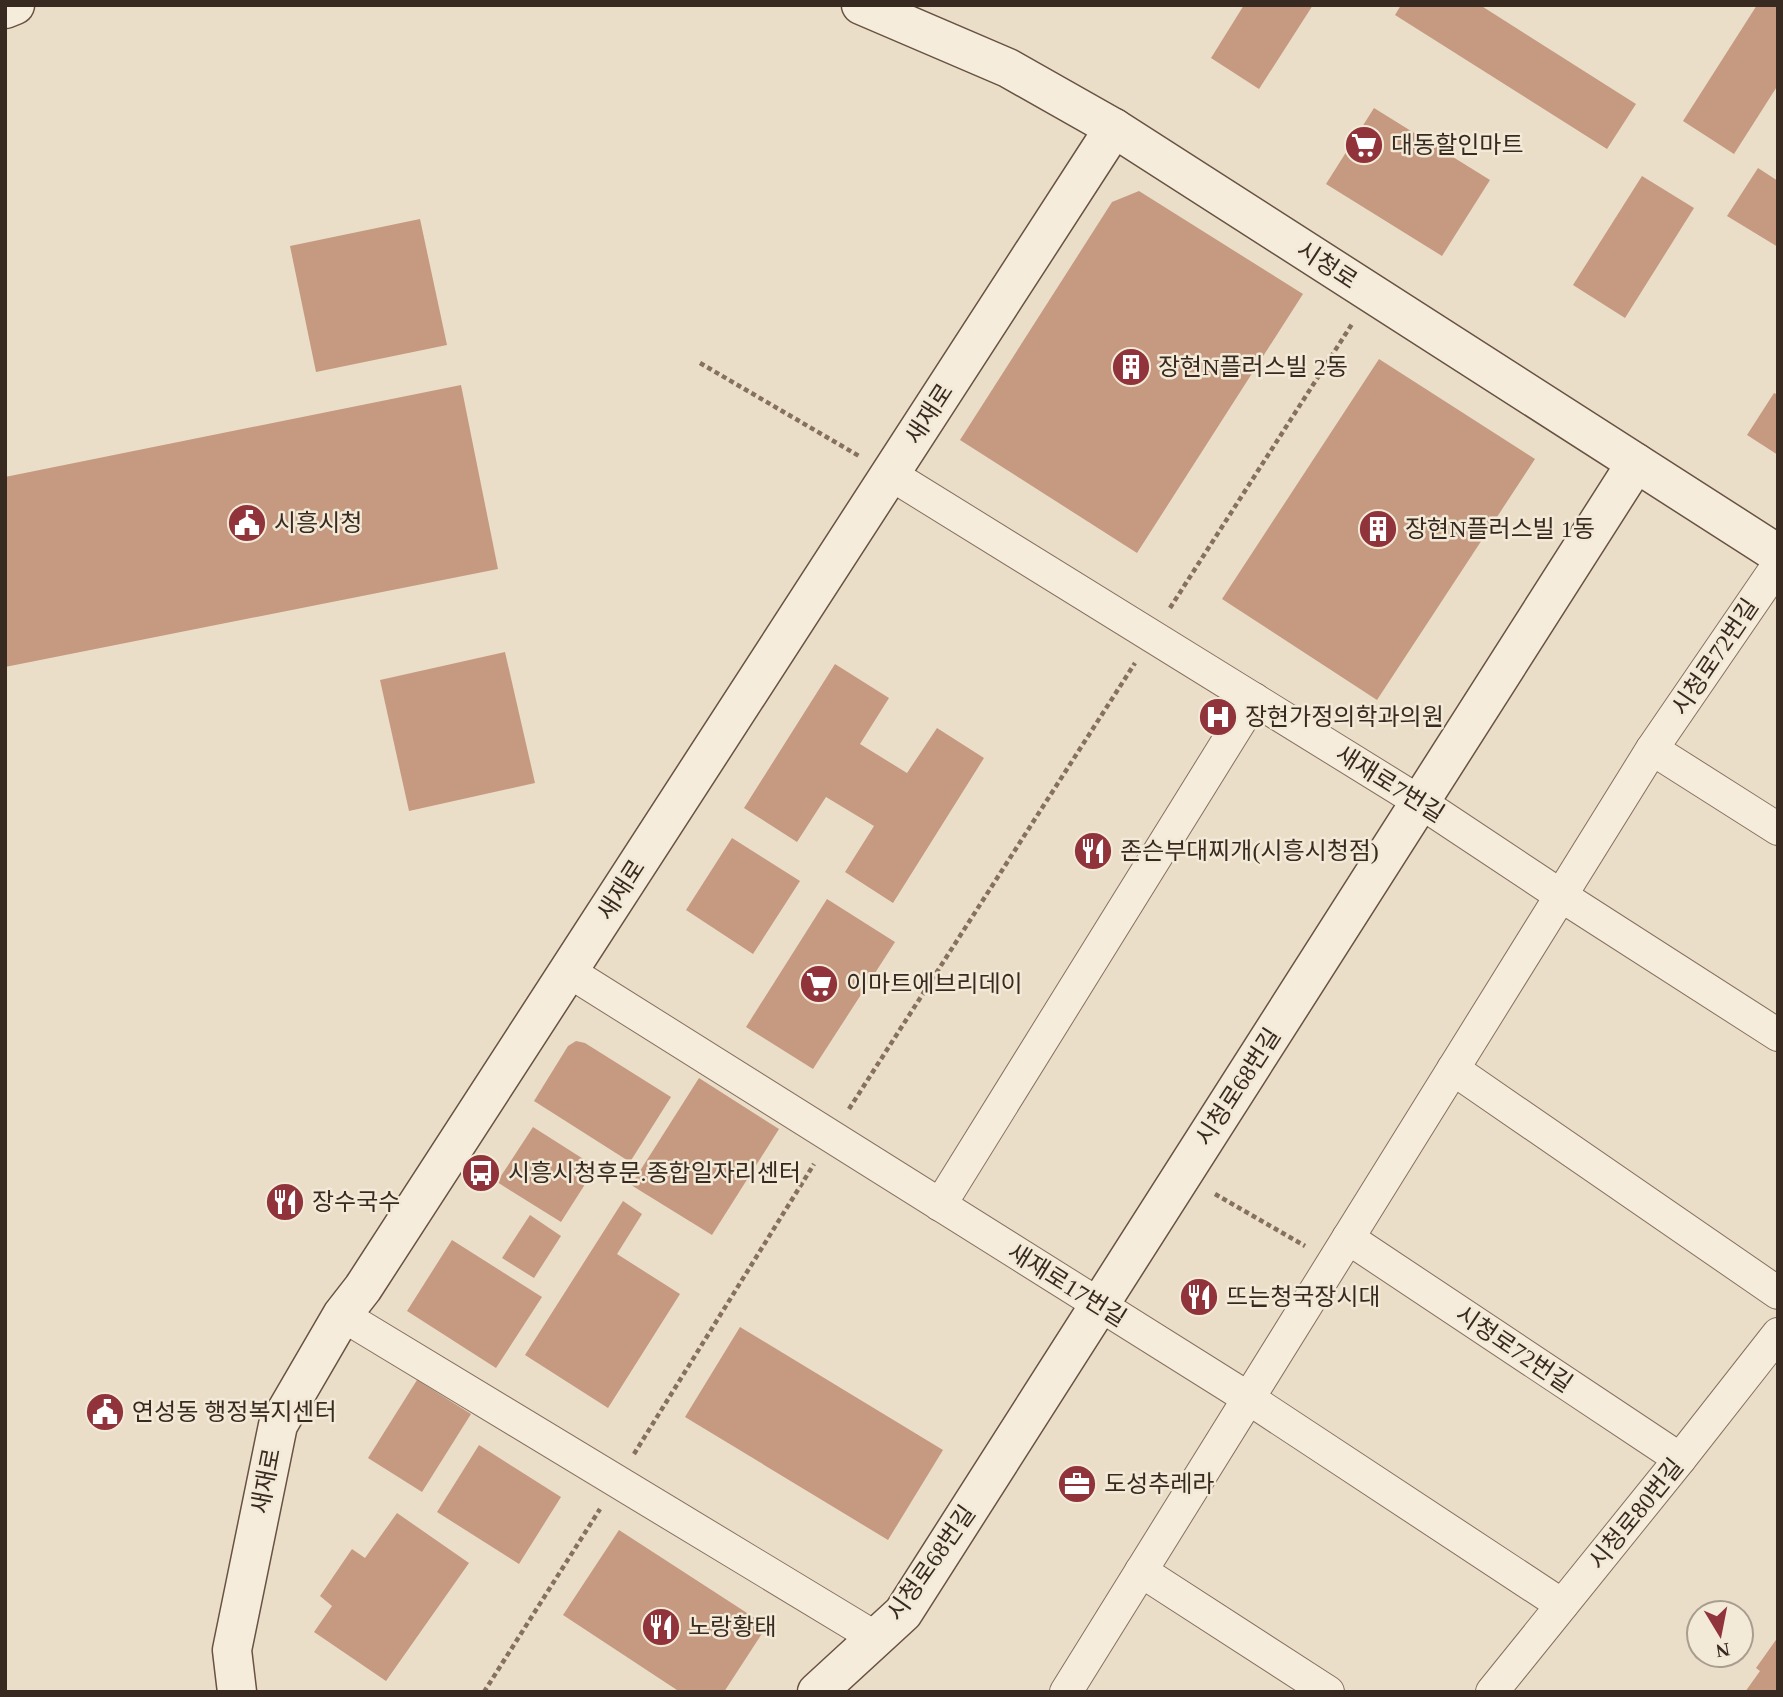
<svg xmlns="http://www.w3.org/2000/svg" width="1783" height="1697" font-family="'Times New Roman','Noto Sans KR',serif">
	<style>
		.building { fill: #c69981 }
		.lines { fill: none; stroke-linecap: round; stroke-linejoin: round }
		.street-casing { stroke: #86715f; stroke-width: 34 }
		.secondary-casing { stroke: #685242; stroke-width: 41 }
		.path { stroke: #86715f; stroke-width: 4.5; stroke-dasharray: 5 3.5; stroke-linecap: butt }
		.street { stroke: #f6ecdb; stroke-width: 32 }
		.secondary { stroke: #f6ecdb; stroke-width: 38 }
		.labels { text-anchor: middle; stroke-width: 5; stroke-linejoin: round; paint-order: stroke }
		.poi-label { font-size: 24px; fill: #382a21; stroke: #f3e9d7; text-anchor: start }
		.street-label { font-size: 24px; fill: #382a21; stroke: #f3e9d7 }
	</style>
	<rect width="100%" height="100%" fill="#ebdec8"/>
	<!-- building -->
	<g class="building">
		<path d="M1244 5H1313L1259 89 1211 58Z"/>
		<path d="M1401 5H1480L1636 104 1607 149 1395 15Z"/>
		<path d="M1757 5H1778V85L1734 154 1683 121Z"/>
		<path d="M1374 108 1490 180 1442 256 1326 184Z"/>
		<path d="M1758 168 1778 181V247L1727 216Z"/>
		<path d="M1642 176 1694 208 1625 318 1573 285Z"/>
		<path d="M1139 191 1303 294 1137 553 960 440 1112 202Z"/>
		<path d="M420 219 447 345 316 372 290 246Z"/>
		<path d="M1379 359 1535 459 1377 700 1222 599Z"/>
		<path d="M461 385 498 569 5 667V477Z"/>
		<path d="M1774 393 1778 395V455L1747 435Z"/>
		<path d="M505 652 535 783 409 811 380 680Z"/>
		<path d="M835 664 889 698 860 744 907 773 937 728 984 758 893 903 845 872 874 826 826 797 797 842 744 808Z"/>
		<path d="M732 838 800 881 753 954 686 910Z"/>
		<path d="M827 899 895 942 813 1069 746 1027Z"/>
		<path d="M576 1041 585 1043 671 1097 630 1162 534 1101 568 1046Z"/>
		<path d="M699 1078 779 1129 712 1235 631 1185Z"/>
		<path d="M533 1127 596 1167 561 1222 497 1182Z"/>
		<path d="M623 1201 642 1214 617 1254 680 1294 608 1408 525 1355Z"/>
		<path d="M530 1215 561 1236 534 1278 502 1258Z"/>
		<path d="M452 1240 542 1297 496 1368 407 1311Z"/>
		<path d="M740 1327 943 1450 888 1540 685 1417Z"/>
		<path d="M417 1380 471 1414 422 1492 368 1458Z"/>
		<path d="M479 1445 561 1497 519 1564 437 1512Z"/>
		<path d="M397 1513 469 1563 386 1681 314 1632 332 1606 320 1596 352 1549 365 1558Z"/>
		<path d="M619 1530 767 1626 724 1692H680L563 1615Z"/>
		<path d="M1778 1637V1692H1745L1760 1671 1756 1668Z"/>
	</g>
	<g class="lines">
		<!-- street casing -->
		<g class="street-casing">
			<g id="street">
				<path d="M890 474 1420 802 1560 895 1778 1035"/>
				<path d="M1652 749 1778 829"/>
				<path d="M568 971 1248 1398 1562 1605"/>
				<path d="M1453 1069 1778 1293"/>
				<path d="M940 1205 1254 699"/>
				<path d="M1348 1238 1680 1459"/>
				<path d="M342 1315 876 1638"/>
				<path d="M1141 1571 1328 1692"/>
				<path d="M1066 1692 1652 749 1778 565"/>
				<path d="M1492 1692 1680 1459 1778 1334"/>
			</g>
		</g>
		<!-- secondary casing -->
		<g class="secondary-casing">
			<g id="secondary">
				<path d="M861 5 1008 68 1114 128 1778 554"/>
				<path d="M5 9 15 5"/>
				<path d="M237 1692 232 1650 278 1425 342 1315 363 1288 1114 128"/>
				<path d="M817 1692 903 1613 1636 463"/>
			</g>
		</g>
		<!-- path -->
		<g class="path">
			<path d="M700 363 859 456"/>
			<path d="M1170 608 1352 324"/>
			<path d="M849 1109 1135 663"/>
			<path d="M1215 1194 1305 1246"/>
			<path d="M634 1454 814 1164"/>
			<path d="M484 1692 600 1509"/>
		</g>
		<!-- street -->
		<use href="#street" class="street"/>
		<!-- secondary -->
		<use href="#secondary" class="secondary"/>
	</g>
	<!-- icons -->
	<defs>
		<g id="supermarket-disc" transform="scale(2.0125)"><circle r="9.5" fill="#90333b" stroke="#f3e9d7"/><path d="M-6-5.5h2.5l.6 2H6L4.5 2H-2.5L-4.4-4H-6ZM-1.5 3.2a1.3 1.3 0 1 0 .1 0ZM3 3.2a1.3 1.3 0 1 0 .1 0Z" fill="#fff"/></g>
		<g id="building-disc" transform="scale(2.0125)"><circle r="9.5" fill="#90333b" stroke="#f3e9d7"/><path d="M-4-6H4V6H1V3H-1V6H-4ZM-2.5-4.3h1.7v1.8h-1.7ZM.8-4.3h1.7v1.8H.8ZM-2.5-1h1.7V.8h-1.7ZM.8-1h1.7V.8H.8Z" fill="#fff"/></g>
		<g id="civic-disc" transform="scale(2.0125)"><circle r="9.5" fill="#90333b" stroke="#f3e9d7"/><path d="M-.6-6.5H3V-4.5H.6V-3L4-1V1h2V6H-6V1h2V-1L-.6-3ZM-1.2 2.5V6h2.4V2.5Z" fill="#fff"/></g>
		<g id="hospital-disc" transform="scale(2.0125)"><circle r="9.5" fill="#90333b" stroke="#f3e9d7"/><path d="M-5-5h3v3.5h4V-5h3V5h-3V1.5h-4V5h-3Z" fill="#fff"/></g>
		<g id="restaurant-disc" transform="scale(2.0125)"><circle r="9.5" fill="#90333b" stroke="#f3e9d7"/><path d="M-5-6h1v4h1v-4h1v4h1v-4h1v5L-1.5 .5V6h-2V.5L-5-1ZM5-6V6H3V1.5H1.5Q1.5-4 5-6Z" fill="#fff"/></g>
		<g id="bus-disc" transform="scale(2.0125)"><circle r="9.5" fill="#90333b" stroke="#f3e9d7"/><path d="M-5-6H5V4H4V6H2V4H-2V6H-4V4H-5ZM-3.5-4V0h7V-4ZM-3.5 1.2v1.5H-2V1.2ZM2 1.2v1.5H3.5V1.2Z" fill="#fff"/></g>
		<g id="office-disc" transform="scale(2.0125)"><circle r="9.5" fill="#90333b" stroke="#f3e9d7"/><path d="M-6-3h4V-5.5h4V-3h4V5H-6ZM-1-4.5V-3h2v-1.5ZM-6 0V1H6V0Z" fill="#fff"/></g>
	</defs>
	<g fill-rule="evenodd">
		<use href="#supermarket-disc" x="1364" y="145"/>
		<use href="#building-disc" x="1131" y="367"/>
		<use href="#civic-disc" x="247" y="523"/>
		<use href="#building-disc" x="1378" y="529"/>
		<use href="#hospital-disc" x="1218" y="717"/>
		<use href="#restaurant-disc" x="1093" y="851"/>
		<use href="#supermarket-disc" x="819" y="984"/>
		<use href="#bus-disc" x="481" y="1173"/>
		<use href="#restaurant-disc" x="285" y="1202"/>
		<use href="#restaurant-disc" x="1199" y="1297"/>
		<use href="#civic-disc" x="105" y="1412"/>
		<use href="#office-disc" x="1077" y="1484"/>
		<use href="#restaurant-disc" x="661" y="1627"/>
	</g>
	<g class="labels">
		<!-- poi labels -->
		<g class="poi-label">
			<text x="1391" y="153">대동할인마트</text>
			<text x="1158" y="375">장현N플러스빌 2동</text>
			<text x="274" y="531">시흥시청</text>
			<text x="1405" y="537">장현N플러스빌 1동</text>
			<text x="1245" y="725">장현가정의학과의원</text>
			<text x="1120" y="859">존슨부대찌개(시흥시청점)</text>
			<text x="846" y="992">이마트에브리데이</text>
			<text x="508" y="1181">시흥시청후문.종합일자리센터</text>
			<text x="312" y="1210">장수국수</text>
			<text x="1226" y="1305">뜨는청국장시대</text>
			<text x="132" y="1420">연성동 행정복지센터</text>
			<text x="1104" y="1492">도성추레라</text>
			<text x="688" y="1635">노랑황태</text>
		</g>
		<!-- street labels -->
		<g class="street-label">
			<text transform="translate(1327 265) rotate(33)" y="8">시청로</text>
			<text transform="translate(929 414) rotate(-57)" y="8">새재로</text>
			<text transform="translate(1715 657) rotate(-56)" y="8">시청로72번길</text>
			<text transform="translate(1390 784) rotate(32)" y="8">새재로7번길</text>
			<text transform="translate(621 890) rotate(-57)" y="8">새재로</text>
			<text transform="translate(1238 1087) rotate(-57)" y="8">시청로68번길</text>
			<text transform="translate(1067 1285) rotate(32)" y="8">새재로17번길</text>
			<text transform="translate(1514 1349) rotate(34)" y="8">시청로72번길</text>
			<text transform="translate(266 1481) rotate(-79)" y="8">새재로</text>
			<text transform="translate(1636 1514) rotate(-51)" y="8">시청로80번길</text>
			<text transform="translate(931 1563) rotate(-55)" y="8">시청로68번길</text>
		</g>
	</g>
	<!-- border -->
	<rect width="1783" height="1697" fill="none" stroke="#382a21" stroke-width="14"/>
	<!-- north arrow -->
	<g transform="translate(1720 1634) rotate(170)"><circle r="33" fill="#f3e9d7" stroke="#a89d8e" stroke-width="2"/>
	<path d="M0-5L12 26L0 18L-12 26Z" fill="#90333b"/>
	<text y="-10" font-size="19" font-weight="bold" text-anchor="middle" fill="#382a21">N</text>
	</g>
</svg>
